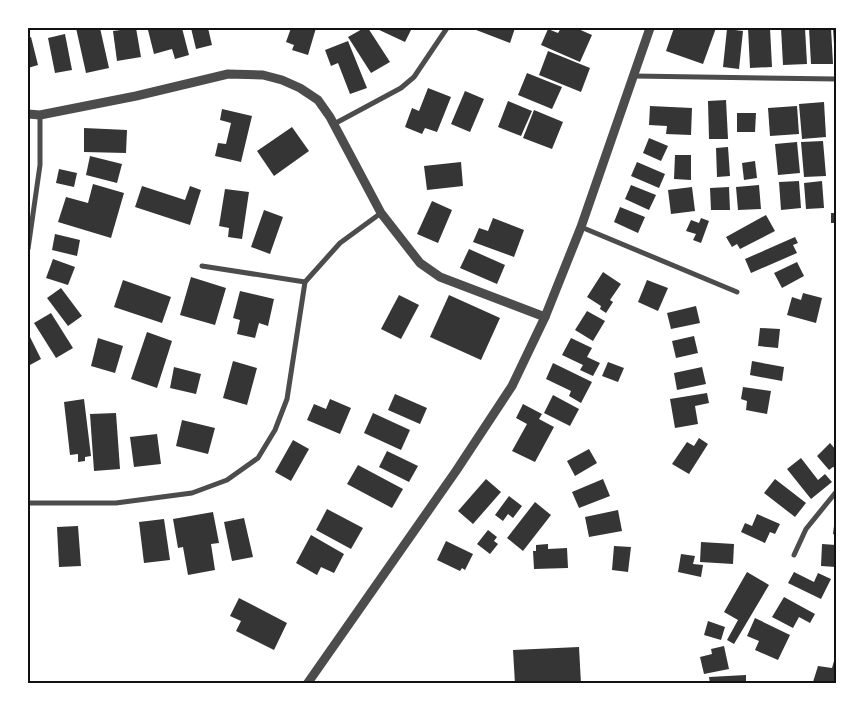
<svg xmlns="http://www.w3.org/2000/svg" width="864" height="711" font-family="Mulish,sans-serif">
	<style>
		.building { fill: #353535 }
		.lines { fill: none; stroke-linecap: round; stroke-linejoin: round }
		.minor { stroke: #4c4c4c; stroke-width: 5 }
		.tertiary { stroke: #4c4c4c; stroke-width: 9 }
		.neatline { fill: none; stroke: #111; stroke-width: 2 }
	</style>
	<rect width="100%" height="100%" fill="#fff"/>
	<!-- building -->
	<g class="building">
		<path d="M76 28H100L109 68 86 73Z"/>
		<path d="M136 28 141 57 117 61 113 31Z"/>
		<path d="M157 28H182L189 55 175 59 172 49 154 54 148 30Z"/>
		<path d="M191 28H208L212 45 196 49Z"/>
		<path d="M291 28H316L308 55 292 50 294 45 286 42Z"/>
		<path d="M364 28H368L390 62 371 73 348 37Z"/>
		<path d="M375 28H412L405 42Z"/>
		<path d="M471 28H515L510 43Z"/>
		<path d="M561 28H576L592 35 580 62 541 45 548 29 558 33Z"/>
		<path d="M674 28H716L703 64 666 51Z"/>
		<path d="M748 28H770L772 67 750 68Z"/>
		<path d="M781 28H805L807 64 783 65Z"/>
		<path d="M809 28H831L833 64H811Z"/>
		<path d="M833 28H836V61H835Z"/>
		<path d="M727 29 743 31 739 69 723 67Z"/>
		<path d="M65 34 72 70 55 73 48 38Z"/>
		<path d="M31 37 38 65 28 68V38Z"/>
		<path d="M348 41 367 88 350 94 338 63 331 66 325 50Z"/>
		<path d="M548 51 590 68 581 92 539 75Z"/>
		<path d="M527 73 562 87 552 109 518 95Z"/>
		<path d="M428 88 451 97 437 132 425 128 422 134 405 127 412 108 419 111Z"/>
		<path d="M465 91 484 99 470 132 451 124Z"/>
		<path d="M726 100 728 139H709L708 101Z"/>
		<path d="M508 101 532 111 521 136 498 127Z"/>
		<path d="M824 102 826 137 802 139 799 104Z"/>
		<path d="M650 106 692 108 691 135 666 134 667 126 649 125Z"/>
		<path d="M797 106 799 134 770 136 768 108Z"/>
		<path d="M222 109 252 116 241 162 215 156 218 143 226 144 231 123 220 120Z"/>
		<path d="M534 110 563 122 552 149 523 138Z"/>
		<path d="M737 113H756L755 132H737Z"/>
		<path d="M292 127 309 151 274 176 257 151Z"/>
		<path d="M84 128 127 130 126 153 84 152Z"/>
		<path d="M649 138 668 146 661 161 643 153Z"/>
		<path d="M823 141 826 176 804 177 801 142Z"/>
		<path d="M797 142 800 173 778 175 775 144Z"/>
		<path d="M728 147 730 176 717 177 716 148Z"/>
		<path d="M675 155H691V180L674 179Z"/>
		<path d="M90 156 122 164 117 183 86 175Z"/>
		<path d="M755 161 757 178 744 180 742 163Z"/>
		<path d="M461 162 463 186 427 190 424 166Z"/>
		<path d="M637 162 665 174 659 188 631 176Z"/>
		<path d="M59 169 77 173 74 187 56 183Z"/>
		<path d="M799 181 801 208 781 210 779 182Z"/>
		<path d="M822 181 824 208 806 209 804 183Z"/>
		<path d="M93 184 124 193 111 238 58 222 66 197 88 203Z"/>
		<path d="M631 185 656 195 649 210 625 199Z"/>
		<path d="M759 185 761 209 738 210 736 187Z"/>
		<path d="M142 186 185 200 190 186 201 190 190 225 135 207Z"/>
		<path d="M692 187 695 211 671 214 668 190Z"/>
		<path d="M729 187 730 210H711L710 188Z"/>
		<path d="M225 189 249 192 242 239 228 237 229 228 219 226Z"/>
		<path d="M432 201 452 210 438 243 417 234Z"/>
		<path d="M620 207 645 217 638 233 614 222Z"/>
		<path d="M264 210 283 217 270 254 251 247Z"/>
		<rect x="831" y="213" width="5" height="10"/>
		<path d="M766 215 775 231 740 249 737 244 732 247 726 237Z"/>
		<path d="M493 218 524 230 514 257 473 242 479 228 488 231Z"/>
		<path d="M701 218 709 221 701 243 693 240 696 234 686 231 691 220 699 223Z"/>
		<path d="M55 234 80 240 77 256 52 250Z"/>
		<path d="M795 237 798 243 793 245 797 253 751 273 745 259Z"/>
		<path d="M469 249 505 265 497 284 460 268Z"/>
		<path d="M53 259 75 267 68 285 46 278Z"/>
		<path d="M797 262 804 276 782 288 774 273Z"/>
		<path d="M603 272 621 284 610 300 613 302 606 313 600 309 601 306 587 297Z"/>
		<path d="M191 277 226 288 215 325 180 315Z"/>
		<path d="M123 280 171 297 162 323 114 307Z"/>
		<path d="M647 280 668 288 658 311 638 302Z"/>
		<path d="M61 288 82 316 68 326 47 298Z"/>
		<path d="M240 291 274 299 268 326 259 323 255 338 237 334 240 320 233 318Z"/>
		<path d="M803 293 822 298 816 323 787 315 792 297 801 300Z"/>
		<path d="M399 295 419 305 401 339 381 329Z"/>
		<path d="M449 295 500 318 481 360 430 337Z"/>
		<path d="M696 306 700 323 671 329 667 313Z"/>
		<path d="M587 311 605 321 593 341 575 330Z"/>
		<path d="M51 313 73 348 56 358 34 323Z"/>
		<path d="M760 328 780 329 778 348 758 346Z"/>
		<path d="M147 332 172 341 157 388 131 379Z"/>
		<path d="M28 333 41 359 28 366Z"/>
		<path d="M694 336 698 353 676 358 672 341Z"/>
		<path d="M98 338 123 346 115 373 91 366Z"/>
		<path d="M571 338 592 348 587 357 600 363 593 376 580 370 583 365 562 355Z"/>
		<path d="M233 361 257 368 247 405 223 398Z"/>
		<path d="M752 361 784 367 782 381 750 375Z"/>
		<path d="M608 362 624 368 618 382 602 376Z"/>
		<path d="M553 363 592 382 581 403 569 396 571 391 546 379Z"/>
		<path d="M174 367 201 374 196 394 170 388Z"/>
		<path d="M702 367 706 384 677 390 674 373Z"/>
		<path d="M743 387 771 391 767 414 746 410 747 401 741 399Z"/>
		<path d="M707 393 709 403 695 406 698 424 675 428 670 399Z"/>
		<path d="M395 394 427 408 420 424 388 410Z"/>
		<path d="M553 395 579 409 570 426 544 413Z"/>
		<path d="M84 399 91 456 85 457V461L78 462V454L70 455 64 402Z"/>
		<path d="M330 399 351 408 340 434 307 420 314 404 326 409Z"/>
		<path d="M523 404 542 414 539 419 554 427 535 462 512 451 527 424 516 418Z"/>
		<path d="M116 413 120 469 94 471 90 414Z"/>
		<path d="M373 413 410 430 401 450 364 433Z"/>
		<path d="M182 420 215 428 208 454 176 446Z"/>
		<path d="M157 434 161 464 134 467 130 437Z"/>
		<path d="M699 438 708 444 689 474 672 464 687 442 694 446Z"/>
		<path d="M293 440 309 449 291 481 275 472Z"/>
		<path d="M830 443 836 450V468L833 467 829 470 817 456Z"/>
		<path d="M589 449 597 463 575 476 567 461Z"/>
		<path d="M387 451 418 466 409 482 379 467Z"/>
		<path d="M801 458 818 480 825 474 832 482 811 499 787 469Z"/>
		<path d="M358 465 403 489 392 508 347 484Z"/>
		<path d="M486 479 501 492 473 524 458 511Z"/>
		<path d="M603 479 610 496 579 508 572 492Z"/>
		<path d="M775 479 806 503 795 517 764 493Z"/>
		<path d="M509 496 522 506 513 518 508 514 503 521 495 515Z"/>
		<path d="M535 502 551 515 523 551 507 538Z"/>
		<path d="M327 509 363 528 351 549 316 530Z"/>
		<path d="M618 510 622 531 589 537 585 517Z"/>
		<path d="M213 512 219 543 211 544 215 570 188 575 183 547 178 548 173 519Z"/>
		<path d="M757 514 780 524 775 534 770 532 765 543 741 532 745 523 752 526Z"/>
		<path d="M244 518 253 557 232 561 224 522Z"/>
		<path d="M835 518H836V535L833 534Z"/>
		<path d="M164 519 170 560 144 563 139 522Z"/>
		<path d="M78 526 81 566 59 567 57 527Z"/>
		<path d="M488 530 497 537 494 541 498 544 490 554 477 544Z"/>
		<path d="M311 535 344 554 334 573 321 567 317 575 296 563Z"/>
		<path d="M446 541 473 554 465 570 462 568 460 571 437 560Z"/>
		<path d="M701 542 734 544 733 564 700 562Z"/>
		<path d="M548 544V549L567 548 568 568 534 569 533 551H536V545Z"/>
		<path d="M822 544 836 545V567L821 566Z"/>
		<path d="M614 546 631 547 628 572 612 570Z"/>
		<path d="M681 554 695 556 693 564 703 565 701 577 678 572Z"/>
		<path d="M747 572 769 585 734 644 727 640 738 620 724 612Z"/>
		<path d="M794 572 814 582 818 573 831 579 821 599 788 583Z"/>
		<path d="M784 597 815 614 810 623 799 617 793 628 772 617Z"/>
		<path d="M239 598 287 623 274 650 236 631 241 621 230 616Z"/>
		<path d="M755 618 790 635 778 660 755 650 759 641 747 636Z"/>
		<path d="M708 621 725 627 721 640 704 635Z"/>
		<path d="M724 646 729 669 704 674 700 657 712 654 711 649Z"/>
		<path d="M579 647 581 684H515L513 650Z"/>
		<path d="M834 661 836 662V684L813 682 818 666 832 668Z"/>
		<path d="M746 675V684H710L709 677Z"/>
	</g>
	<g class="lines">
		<!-- minor -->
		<g class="minor">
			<path d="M634 76 836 79"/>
			<path d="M334 124 401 88 414 77 447 28"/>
			<path d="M581 227 737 292"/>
			<path d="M28 249 40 165V115"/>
			<path d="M202 266 305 282"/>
			<path d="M28 503H116L192 493 227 480 258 458 275 430 287 399 305 282 340 243 381 213"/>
			<path d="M794 555 806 529 836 492"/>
		</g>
		<!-- tertiary -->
		<g class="tertiary">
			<path d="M28 114 40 115 136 96 228 74 263 75 282 80 300 88 318 100 330 117 381 213 420 263 440 277 545 317"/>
			<path d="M307 684 456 471 512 386 545 317 581 227 650 28"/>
		</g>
	</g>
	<!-- border -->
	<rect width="864" height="711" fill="none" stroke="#ffffff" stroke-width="58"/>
	<rect x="29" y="29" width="806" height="653" class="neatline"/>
</svg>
